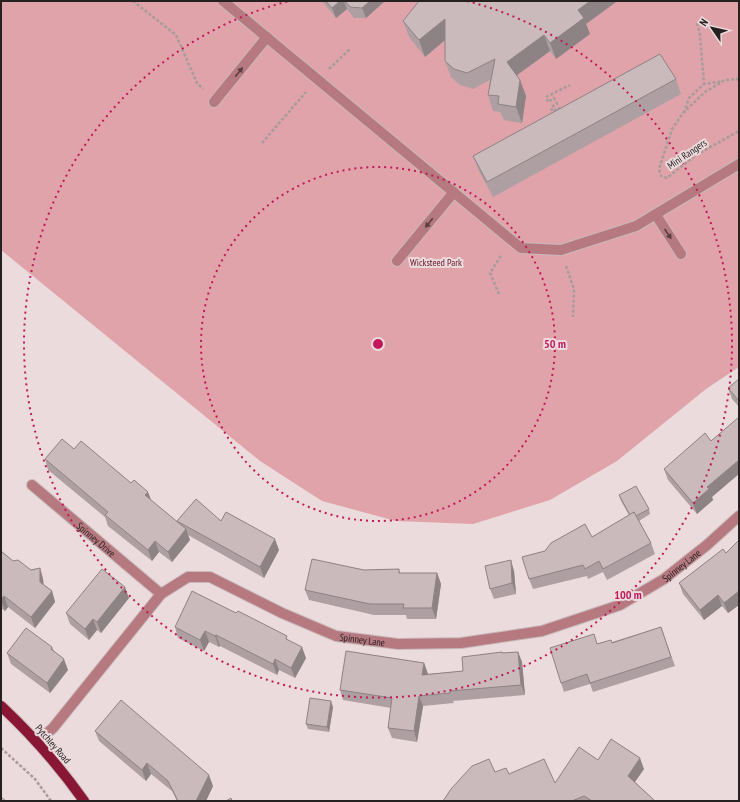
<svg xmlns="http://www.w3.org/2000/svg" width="740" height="802" font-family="'PT Sans Narrow',sans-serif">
  <rect width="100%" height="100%" fill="#ebdbdc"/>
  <polygon fill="#e0a3a9" points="1,1 739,1 739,367 706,389 617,461 550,500 473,524 396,521 322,501 260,461 1,250"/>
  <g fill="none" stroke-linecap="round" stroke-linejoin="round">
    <g stroke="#c8b9ba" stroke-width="12">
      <g id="minor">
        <polyline points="223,1 521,248 561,250 636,226 739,164"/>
        <polyline points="214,102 267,37"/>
        <polyline points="656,215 681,254"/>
        <polyline points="397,261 454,192"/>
        <path id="s1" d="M32,485L161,594"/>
        <path id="s2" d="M37,742L53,728L161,594L188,577H210L282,613L336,636L398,644L461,643L542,631L620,605L664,579L707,545L739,516"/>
      </g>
    </g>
    <g stroke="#c8b9ba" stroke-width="12">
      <path id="major" d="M1,706C32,735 60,767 84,801"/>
    </g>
    <g stroke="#a79b9c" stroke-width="2.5" stroke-dasharray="3 2" stroke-linecap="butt">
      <polyline points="133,1 176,35 197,83 203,89"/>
      <polyline points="697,23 700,35 704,84"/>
      <polyline points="329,69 350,49"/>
      <polyline points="739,79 725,80 705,92 683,113 672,129 659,169 661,176 667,178 696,155 739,131"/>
      <polyline points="560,110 559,108 552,111 551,107 557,104 554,98 548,102 546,97 570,85"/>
      <polyline points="684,113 689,98 704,84 723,81"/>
      <polyline points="262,143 306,92"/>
      <polyline points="566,266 574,289 573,317"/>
      <polyline points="499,294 490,273 502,254"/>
      <polyline points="1,748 35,779 51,801"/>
    </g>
    <use href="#minor" stroke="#b77980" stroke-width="10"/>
    <use href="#major" stroke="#881634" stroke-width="10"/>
  </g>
  <g fill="#aea0a2">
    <polygon points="322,1 385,1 366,18 354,18 347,9 336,18"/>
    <polygon points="616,1 616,2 586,24 590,34 556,59 550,51 517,75 520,80 526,96 522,123 504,120 500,112 493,111 488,95 490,80 473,89 460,85 451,77 445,61 445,40 425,57 409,37 403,21"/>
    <polygon points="676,79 681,94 493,197 479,171 473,156"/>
    <polygon points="739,379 739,407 732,399 728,388"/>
    <polygon points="45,459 152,501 178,523 177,521 221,521 279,550 264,578 188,535 190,540 172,562 159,552 152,561 108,526 105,517 48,470"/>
    <polygon points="664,469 712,497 713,500 697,514 668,480"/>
    <polygon points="619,495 649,509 650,514 639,521 651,543 655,554 607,580 603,572 588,579 587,576 533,589 529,579 545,551 592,537 629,515 621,501"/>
    <polygon points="739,540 739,605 728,613 722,606 704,620 683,594 679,583 726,553"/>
    <polygon points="1,551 13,561 31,570 40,568 43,579 44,585 52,591 55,602 35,628 8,607 5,611 1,608"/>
    <polygon points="399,569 400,573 437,573 441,584 436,619 407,619 406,615 374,615 309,600 305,590 364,570"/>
    <polygon points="514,571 516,594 494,599 490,589"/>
    <polygon points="129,598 101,633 97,630 89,640 70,624 66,613"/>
    <polygon points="175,627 289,640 306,658 295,678 279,670 277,675 220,646 219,647 209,642 204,651 178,638"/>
    <polygon points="661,627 675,666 593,692 590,684 564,692 561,683 597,644 612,642"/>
    <polygon points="52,647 54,651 68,670 50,693 11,664 7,653"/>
    <polygon points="502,652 503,653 518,652 522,662 525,695 453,701 454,703 423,706 417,742 392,738 388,728 391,708 343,700 340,690 424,663 428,674 463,671"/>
    <polygon points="333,707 329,732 308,729 306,724"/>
    <polygon points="95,731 213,786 206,801 177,801 172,791 151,774 146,781 99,741"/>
    <polygon points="598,760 644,769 635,782 655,801 443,801 495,772 555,783"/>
  </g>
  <g fill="#8d8284">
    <polygon points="340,1 344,1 347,9 336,18 332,8"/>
    <polygon points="370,1 385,1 366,18 362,8"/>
    <polygon points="590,1 616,1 616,2 586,24 590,34 556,59 550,43 578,10"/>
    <polygon points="445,19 451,35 425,57 419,40"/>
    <polygon points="544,35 550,51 513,78 507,62"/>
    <polygon points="520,80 526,96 522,123 516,107"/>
    <polygon points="739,460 739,474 712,497 713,500 697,514 693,503 707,487"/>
    <polygon points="148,492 152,502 145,495"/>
    <polygon points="186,529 190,540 172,562 168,552"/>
    <polygon points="275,539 279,550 264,578 260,567"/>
    <polygon points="155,541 159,552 152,561 148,550"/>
    <polygon points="511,560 514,571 516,594 512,583"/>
    <polygon points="40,568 43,579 44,593 40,582"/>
    <polygon points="437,573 441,584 436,619 432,608"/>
    <polygon points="125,587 129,598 101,633 97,622"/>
    <polygon points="52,591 55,602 35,628 31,617"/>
    <polygon points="739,591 739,605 728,613 724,603"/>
    <polygon points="718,595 722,606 704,620 700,610"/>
    <polygon points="4,596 8,607 5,611 1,600"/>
    <polygon points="93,619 97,630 89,640 85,629"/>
    <polygon points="205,631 209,642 204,651 200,640"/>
    <polygon points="216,635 220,646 219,647 215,636"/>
    <polygon points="302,647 306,658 295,678 291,668"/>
    <polygon points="518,652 522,662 525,695 521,685"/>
    <polygon points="64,659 68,670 50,693 47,683"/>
    <polygon points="275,659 279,670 277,675 273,664"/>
    <polygon points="424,663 428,674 426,685 422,675"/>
    <polygon points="419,696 423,706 417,742 414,731"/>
    <polygon points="331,701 333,707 329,732 327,727"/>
    <polygon points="640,758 644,769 632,786 628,776"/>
    <polygon points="147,763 151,774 146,781 142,770"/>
    <polygon points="209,775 213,786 206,801 196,801"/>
  </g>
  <g fill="#cababc" stroke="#8d8284">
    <polygon points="326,1 340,1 332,8"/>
    <polygon points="345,1 370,1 362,8 350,7"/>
    <polygon points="419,1 590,1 578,10 584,18 550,43 544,35 507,62 520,80 516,107 498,104 499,96 488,95 495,59 467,73 454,69 445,61 445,19 419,40 403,21"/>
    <polygon points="660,54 676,79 487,182 473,156"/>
    <polygon points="739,379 739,401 728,388"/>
    <polygon points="739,417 739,460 707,487 709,489 693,503 664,469 705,433 711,441"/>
    <polygon points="62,439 74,449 81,441 131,483 134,480 148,492 145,495 186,529 168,552 155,541 148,550 105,515 108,512 45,459"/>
    <polygon points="636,486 649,509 636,516 634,512 630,515 619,495"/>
    <polygon points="196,499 221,521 226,512 275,539 260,567 177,521"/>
    <polygon points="634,512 651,543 603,569 599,561 585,569 583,565 529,579 522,557 545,551 551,543 585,524 592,537"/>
    <polygon points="739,540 739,591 724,603 718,595 700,610 679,583 723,549 726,553"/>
    <polygon points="1,551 13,561 18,560 31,570 40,568 40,582 52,591 31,617 4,596 1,600"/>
    <polygon points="312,559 364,570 399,569 399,573 437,573 432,608 403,608 404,604 370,604 305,590"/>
    <polygon points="511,560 512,583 490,589 485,566"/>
    <polygon points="102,569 125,587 97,622 93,619 85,629 66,613"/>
    <polygon points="192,591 236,613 238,611 287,636 286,639 302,647 291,668 275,659 273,664 216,635 215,636 205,631 200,640 175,627"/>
    <polygon points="661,627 671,657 590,683 587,674 561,683 550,648 594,634 597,644 611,640 612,643"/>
    <polygon points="26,628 52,647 51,649 64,659 47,683 7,653"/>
    <polygon points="346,651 424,663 422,675 463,671 462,657 502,652 502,653 518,652 521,685 450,691 450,693 419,696 414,731 388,728 392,698 340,690"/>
    <polygon points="310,698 331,701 327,727 306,724"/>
    <polygon points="121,700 209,775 196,801 178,801 168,781 147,763 142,770 95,731"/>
    <polygon points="611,739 640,758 628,776 655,801 592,801 584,796 572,801 443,801 451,789 472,766 489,759 495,772 506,768 509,774 544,759 555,783 579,747 598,760"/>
    <polygon points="1,797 6,801 1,801"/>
    <polygon points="231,798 232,801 226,801"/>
  </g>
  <defs><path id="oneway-solid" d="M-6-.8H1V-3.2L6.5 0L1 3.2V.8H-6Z"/></defs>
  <g fill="#593f42">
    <use href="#oneway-solid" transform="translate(239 72) rotate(-51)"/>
    <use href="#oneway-solid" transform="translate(429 223) rotate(129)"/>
    <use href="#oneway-solid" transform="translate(668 234) rotate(56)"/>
  </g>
  <g fill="none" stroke="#c2185b" stroke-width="2" stroke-dasharray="2 4">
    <circle cx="378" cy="344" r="177"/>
    <path d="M467 1A354 354 0 1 1 289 1"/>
  </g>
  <g text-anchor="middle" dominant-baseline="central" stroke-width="4" stroke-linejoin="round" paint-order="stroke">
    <g font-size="10" fill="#262021" stroke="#ebdbdc">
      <text transform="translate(687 154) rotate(-34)">Mini Rangers</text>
      <text stroke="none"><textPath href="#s1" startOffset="84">Spinney Drive</textPath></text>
      <text stroke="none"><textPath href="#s2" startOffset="749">Spinney Lane</textPath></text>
      <text stroke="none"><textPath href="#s2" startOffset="413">Spinney Lane</textPath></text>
      <text transform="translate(53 744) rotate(49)">Pytchley Road</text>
    </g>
    <g font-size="10" fill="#661428" stroke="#ebdbdc">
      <text x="436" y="262">Wicksteed Park</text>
    </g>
  </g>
  <circle cx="378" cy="344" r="6" fill="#c2185b" stroke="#ebdbdc" stroke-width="2"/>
  <g font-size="12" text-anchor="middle" font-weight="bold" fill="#c2185b" stroke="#ebdbdc" stroke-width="4" stroke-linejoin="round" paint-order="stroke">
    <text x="555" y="348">50 m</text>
    <text x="628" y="599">100 m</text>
  </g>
  <rect width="740" height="802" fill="none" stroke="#262021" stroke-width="4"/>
  <g transform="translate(712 28) rotate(304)" stroke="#ebdbdc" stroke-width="3" paint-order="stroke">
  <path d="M0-3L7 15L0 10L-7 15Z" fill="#262021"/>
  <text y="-6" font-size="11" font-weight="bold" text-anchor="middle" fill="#262021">N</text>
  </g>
</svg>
